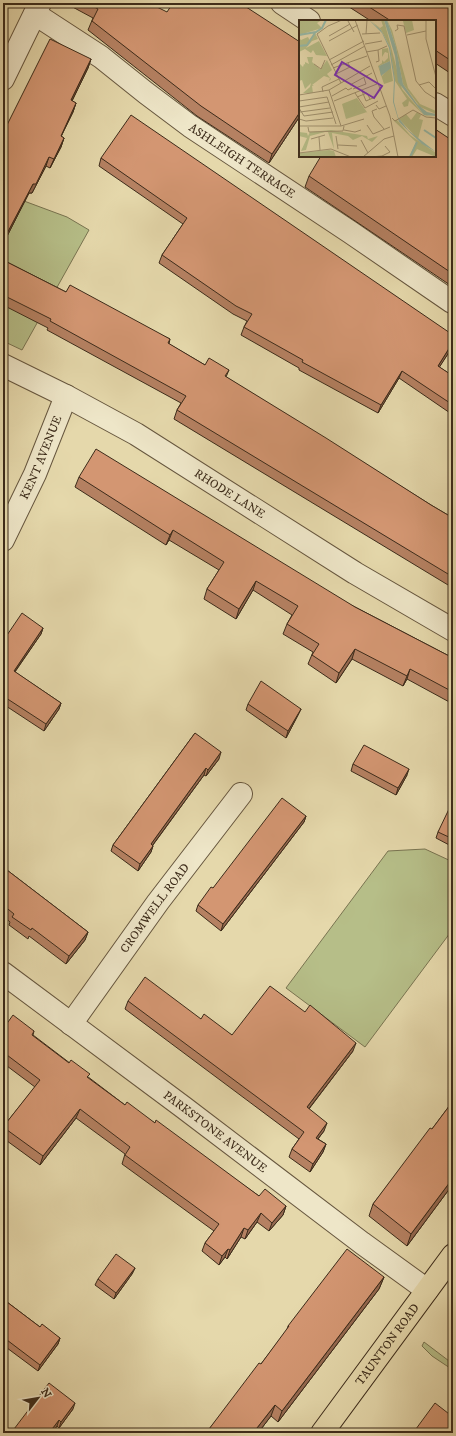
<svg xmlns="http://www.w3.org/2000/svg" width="456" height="1436" font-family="'IM FELL DW Pica',serif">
  <rect width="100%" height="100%" fill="#e5d8ab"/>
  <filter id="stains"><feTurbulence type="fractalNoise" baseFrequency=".005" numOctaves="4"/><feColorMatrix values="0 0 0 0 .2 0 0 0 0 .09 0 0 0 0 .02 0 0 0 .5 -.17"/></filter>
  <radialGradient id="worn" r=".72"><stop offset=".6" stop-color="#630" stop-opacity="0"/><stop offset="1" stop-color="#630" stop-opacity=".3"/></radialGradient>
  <g fill="#b6be88" stroke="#797451">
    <polygon points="24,201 67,217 89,230 22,350 3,341 3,243"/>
    <polygon points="425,849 453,862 453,929 365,1047 286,988 388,851"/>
    <polygon points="424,1342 453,1364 453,1370 432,1356 422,1346"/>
  </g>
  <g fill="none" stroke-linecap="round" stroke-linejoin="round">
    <g stroke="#66563e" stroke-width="24">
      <g id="minor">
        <polyline points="282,3 309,21"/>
        <path id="s1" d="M35,14L101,57L146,93L190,126L350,232L452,302L453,301"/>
        <polyline points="3,79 40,3"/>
        <polyline points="435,104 453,115"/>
        <path id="s2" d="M3,365L66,396L136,434L355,573L453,630"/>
        <path id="s3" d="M3,540L35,474L66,396"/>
        <path id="s4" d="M3,973L183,1107L362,1243L427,1290"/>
        <path id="s5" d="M71,1024L158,902L241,794"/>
      </g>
    </g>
    <g stroke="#3c2b1a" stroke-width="24">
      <g id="primary">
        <path id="s6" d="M322,1433L453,1255"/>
      </g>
    </g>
    <use href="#minor" stroke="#eee6c8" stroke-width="22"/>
    <use href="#primary" stroke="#e5d8ab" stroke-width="22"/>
  </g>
  <g fill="#b58162" stroke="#3c2b1a">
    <polygon points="67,3 149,3 300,116 269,163 197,116 88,30 93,18 67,4"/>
    <polygon points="343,3 453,3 453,75 435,63 435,21 371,21"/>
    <polygon points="91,59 88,68 72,101 76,103 73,112 61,136 64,138 61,147 50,168 46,166 32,193 29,193 3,244 3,133"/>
    <polygon points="453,141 453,281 450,285 305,187 309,176"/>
    <polygon points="101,158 453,335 453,346 439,367 453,376 453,415 399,378 378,413 299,370 299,368 241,335 244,327 247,321 233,314 159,263 162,255 183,224 99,166"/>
    <polygon points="3,260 66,292 170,339 169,344 205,365 229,370 226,377 431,505 453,518 453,588 174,419 177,410 181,403 47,330 48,328 3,305"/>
    <polygon points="79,477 355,607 453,658 453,704 407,679 403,686 352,659 336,683 308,664 313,652 283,634 287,624 292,615 253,590 236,619 204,599 207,589 219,570 169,540 166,545 75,487"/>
    <polygon points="43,628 41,634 15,672 61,703 59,709 44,731 3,704 3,641"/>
    <polygon points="248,704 301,709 298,715 286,738 246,710"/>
    <polygon points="195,733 219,759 206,776 204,775 153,845 151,852 138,871 111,851 113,845"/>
    <polygon points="353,764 407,775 396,795 351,771"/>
    <polygon points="453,811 453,847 436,838 438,832"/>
    <polygon points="306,816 304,822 221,931 196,911 198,905 213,888"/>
    <polygon points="3,867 88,932 85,940 66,964 29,936 28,939 9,925 10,922 3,916"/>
    <polygon points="128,1001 201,1019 232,1035 353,1051 309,1109 324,1131 318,1139 326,1144 323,1152 310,1172 289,1157 292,1149 299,1139 125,1009"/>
    <polygon points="3,1029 34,1031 33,1035 125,1105 155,1123 259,1196 286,1206 283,1215 269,1231 257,1222 245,1239 241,1237 227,1259 225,1257 219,1265 202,1251 205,1243 214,1231 122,1164 125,1154 76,1118 40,1165 3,1138 3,1127 35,1087 3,1063"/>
    <polygon points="453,1101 453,1184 407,1246 369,1216 373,1204 432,1129"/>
    <polygon points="135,1268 132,1274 114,1299 95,1285 98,1279"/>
    <polygon points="384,1277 379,1289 278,1422 271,1416 258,1433 206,1433 261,1364 287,1330 288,1326"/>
    <polygon points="3,1299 40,1327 60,1338 58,1344 38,1371 3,1345"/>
    <polygon points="73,1409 59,1428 57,1426 52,1433 11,1433"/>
  </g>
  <g fill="#946950" stroke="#3c2b1a">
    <polygon points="91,59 88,68 68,109 71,100"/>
    <polygon points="76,103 73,112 57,145 61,136"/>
    <polygon points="300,112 300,116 269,163 272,154"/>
    <polygon points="64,138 61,147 50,168 54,159"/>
    <polygon points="49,157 46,166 32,193 29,193 3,244 3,241 33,184"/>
    <polygon points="453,277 453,281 450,285"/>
    <polygon points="453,342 453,346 435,374 438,366"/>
    <polygon points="402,371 399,378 378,413 381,405"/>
    <polygon points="173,530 169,540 166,545 170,535"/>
    <polygon points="256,581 253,590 236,619 239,609"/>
    <polygon points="43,628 41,634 11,677 14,671"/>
    <polygon points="355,649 352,659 336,683 339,673"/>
    <polygon points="410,669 407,679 403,686 407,676"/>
    <polygon points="61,703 59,709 44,731 46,724"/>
    <polygon points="301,709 298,715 286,738 288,731"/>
    <polygon points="221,752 219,759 206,776 208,770"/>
    <polygon points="206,768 204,775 149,850 151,844"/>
    <polygon points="409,769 407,775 396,795 398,788"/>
    <polygon points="306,816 304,822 221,931 223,924"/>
    <polygon points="153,846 151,852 138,871 140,864"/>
    <polygon points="88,932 85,940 66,964 69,956"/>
    <polygon points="356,1043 353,1051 304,1115 307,1107"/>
    <polygon points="80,1109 76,1118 40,1165 43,1156"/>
    <polygon points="327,1123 324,1131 313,1145 316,1138"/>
    <polygon points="326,1144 323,1152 310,1172 313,1164"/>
    <polygon points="453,1178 453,1184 407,1246 411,1234"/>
    <polygon points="286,1206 283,1215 269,1231 272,1223"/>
    <polygon points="261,1213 257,1222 245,1239 248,1230"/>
    <polygon points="244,1228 241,1237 227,1259 230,1250"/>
    <polygon points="228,1249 225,1257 219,1265 222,1256"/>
    <polygon points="135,1268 132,1274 114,1299 116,1293"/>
    <polygon points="384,1277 379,1289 278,1422 282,1411"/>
    <polygon points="60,1338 58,1344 38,1371 40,1365"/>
    <polygon points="75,1403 73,1409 59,1428 61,1422"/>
    <polygon points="275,1405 271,1416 258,1433 253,1433"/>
    <polygon points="59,1420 57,1426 52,1433 49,1433"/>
  </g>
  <g fill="#d39672" stroke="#3c2b1a">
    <polygon points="87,3 149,3 167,12 173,3 240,3 300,42 300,112 272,154 201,106 92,21 98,9"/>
    <polygon points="363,3 453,3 453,62 435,50 435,21 391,21"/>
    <polygon points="50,39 91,59 71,100 76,103 61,136 64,138 54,159 49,157 36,184 33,184 3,241 3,133"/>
    <polygon points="131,115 453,335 453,342 438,366 453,376 453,405 402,371 381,405 302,362 303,360 244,327 252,314 236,306 162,255 187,218 101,158"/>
    <polygon points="435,129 453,141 453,274 309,176 321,156 435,156"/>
    <polygon points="3,260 66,292 70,285 170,339 168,343 205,365 209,358 229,370 225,376 326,438 431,505 453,518 453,577 177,410 186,396 50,321 51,319 3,295"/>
    <polygon points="96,449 355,607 453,658 453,692 410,669 407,676 355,649 339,673 312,655 319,644 287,624 298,606 256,581 239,609 207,589 224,562 173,530 170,535 79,477"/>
    <polygon points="22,613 43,628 14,671 61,703 46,724 3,696 3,641"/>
    <polygon points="261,681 301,709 288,731 248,704"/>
    <polygon points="195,733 221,752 208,770 206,768 151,844 153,846 140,864 113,845"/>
    <polygon points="364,745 409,769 398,788 353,764"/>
    <polygon points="282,798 306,816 223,924 198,905 211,887 213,888"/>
    <polygon points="449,809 453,811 453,839 438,832"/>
    <polygon points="3,867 88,932 69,956 32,928 31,930 12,917 14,914 3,905"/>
    <polygon points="145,977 201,1019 204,1014 232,1035 270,986 305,1012 310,1005 356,1043 307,1107 327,1123 316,1138 326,1144 313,1164 292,1149 304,1132 128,1001"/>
    <polygon points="13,1015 34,1031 32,1035 69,1063 71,1060 90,1074 87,1077 125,1105 127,1102 155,1123 156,1120 259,1196 265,1189 286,1206 272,1223 261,1213 248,1230 244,1228 230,1250 228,1249 222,1256 205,1243 219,1224 125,1155 130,1147 80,1109 43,1156 3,1127 40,1080 3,1052 3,1029"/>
    <polygon points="453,1101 453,1178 411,1234 373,1204 430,1128 432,1129"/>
    <polygon points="347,1249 384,1277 282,1411 275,1405 253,1433 247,1433 244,1431 243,1433 206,1433 259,1363 261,1364 289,1326 288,1326"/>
    <polygon points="116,1254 135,1268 116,1293 98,1279"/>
    <polygon points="3,1299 40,1327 42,1324 60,1338 40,1365 3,1337"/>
    <polygon points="49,1383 75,1403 61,1422 59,1420 49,1433 11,1433"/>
    <polygon points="435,1403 453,1417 453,1433 413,1433"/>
    <polygon points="178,1429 184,1433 175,1433"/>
  </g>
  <g text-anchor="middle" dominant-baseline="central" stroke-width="3" stroke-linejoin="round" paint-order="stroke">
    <g font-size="12" fill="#3c2b1a" stroke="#eee6c8">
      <text stroke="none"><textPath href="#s1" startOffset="254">ASHLEIGH TERRACE</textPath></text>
      <text stroke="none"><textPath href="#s3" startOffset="91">KENT AVENUE</textPath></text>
      <text stroke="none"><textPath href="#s2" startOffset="261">RHODE LANE</textPath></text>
      <text stroke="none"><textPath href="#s5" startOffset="143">CROMWELL ROAD</textPath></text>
      <text stroke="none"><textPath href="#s4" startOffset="265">PARKSTONE AVENUE</textPath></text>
      <text stroke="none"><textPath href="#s6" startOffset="110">TAUNTON ROAD</textPath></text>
    </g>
  </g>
  <g transform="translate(299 20)">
    <rect width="137" height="137" fill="#e5d8ab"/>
    <path d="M0,0H23L18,3L23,8L0,15ZM71,0L81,8L84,6L82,0H85L103,69L125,95L137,98L124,94L110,81L109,86L105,87L103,83L108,79L96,61L91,27L82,10ZM88,0L93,10L109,68L121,84L137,91V94L121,87L104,64L97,27ZM98,0H113L115,10L107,13L104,1ZM16,13L19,19L13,21L7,28L20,21L28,36L17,35L14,30L12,33L6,29L0,32V18L2,20L9,17L11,21ZM89,28L94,61L85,64L79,46L83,43V40L85,42L89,38V33L86,32L83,37V29ZM91,41L90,48L83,56L80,46ZM8,37H14L13,42L21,49L20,51L28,40L33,50L28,54L32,59L30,61L31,58L25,56L13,65H15L13,66L14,73H4L11,67L12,63L6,69L3,60L0,61V43L4,47L5,44L7,45H6V42L10,44ZM58,78L70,95L68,92L47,99L43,84ZM118,92L122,95L120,99L124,100L119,119L100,99L107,94L112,100ZM94,100H98L111,115L137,133V137L118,129L113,137L112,133L110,137L117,122ZM32,110L68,116L69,119L79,116L73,122L63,116L54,120L49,116L33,113L35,129L29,112H26L11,116L7,130L2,131L8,118L0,116V112L8,113L9,116L11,112ZM30,130L35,131L37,137H0V133Z" fill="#b6be88" fill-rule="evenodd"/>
    <path d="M70,0L82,10L91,27L96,59L95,82L99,97L109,110L137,132L123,124L100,102L94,82L95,60L90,28L83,13ZM85,0H88L97,27L104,64L118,84L128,92L137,94V96L125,95L99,62L96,36ZM91,41L92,48L82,56L80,46Z" fill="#96baa9"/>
    <path fill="none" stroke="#96baa9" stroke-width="2" d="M0,15L17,12L23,8L27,0M0,26L8,25L16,13M125,110L137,118M111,137L118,122"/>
    <path fill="none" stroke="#a19371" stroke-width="1" d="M56,0L91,96L99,137M127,0V19L137,57M49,1L55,12M96,11L99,9L98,5L105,6L117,61L126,72L137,79M63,14L81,13M67,14L68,0M108,15L127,11M30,16L51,4M30,21L59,5M66,24L83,21M67,32L79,30M30,40L65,21M77,42L80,41L79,30L88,26M15,44L22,49L26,40M32,45L66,26M34,48L68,36M37,54L51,47L49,43M42,63L18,14L29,6L43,0M51,65L73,53M120,65L130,62L136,68M54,69L67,64L65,58M30,70L42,106L65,99M63,71L67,81L74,78M24,72L23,67L40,59M56,73L66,88L79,81M0,75L30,70L71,46M33,76L47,68L49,70L53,68M58,77L68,73L71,79M0,81L28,77L37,104M35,81L78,64M77,85L80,89L87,86M0,87L30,82M0,88L5,96L34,92M78,89L73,91L75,97L85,109M1,92L31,88M93,98L96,101L114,90L127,97L137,98M0,99L7,101L34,98M68,105L74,114L91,107M0,106H42M9,107L10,112L44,111L45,106M45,110L56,112L62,110M37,116L39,129M20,117L21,130M12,119L26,115M62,120L69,133M39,125L58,126M0,133L32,129L52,137M64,137L85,119L95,116M71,137L83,136L91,132L86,126"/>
    <path fill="#7b2cbf" fill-opacity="0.15" stroke="#7b2cbf" stroke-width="2" d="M43,42L83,66L75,78L36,55Z"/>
    <rect width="137" height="137" fill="none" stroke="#3c2b1a" stroke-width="2"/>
  </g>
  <rect width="456" height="1436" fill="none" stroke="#e5d8ab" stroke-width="16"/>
  <rect x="4" y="4" width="448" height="1428" fill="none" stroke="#3c2b1a" stroke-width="2"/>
  <rect x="8" y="8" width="440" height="1420" fill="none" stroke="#3c2b1a"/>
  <g transform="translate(38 1398) rotate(59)" stroke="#eee6c8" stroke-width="3" paint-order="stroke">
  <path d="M0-3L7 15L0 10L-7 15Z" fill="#3c2b1a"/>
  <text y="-6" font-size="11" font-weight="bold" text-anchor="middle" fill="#3c2b1a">N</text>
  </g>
  <rect width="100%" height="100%" filter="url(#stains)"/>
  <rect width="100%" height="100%" fill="url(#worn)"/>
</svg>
